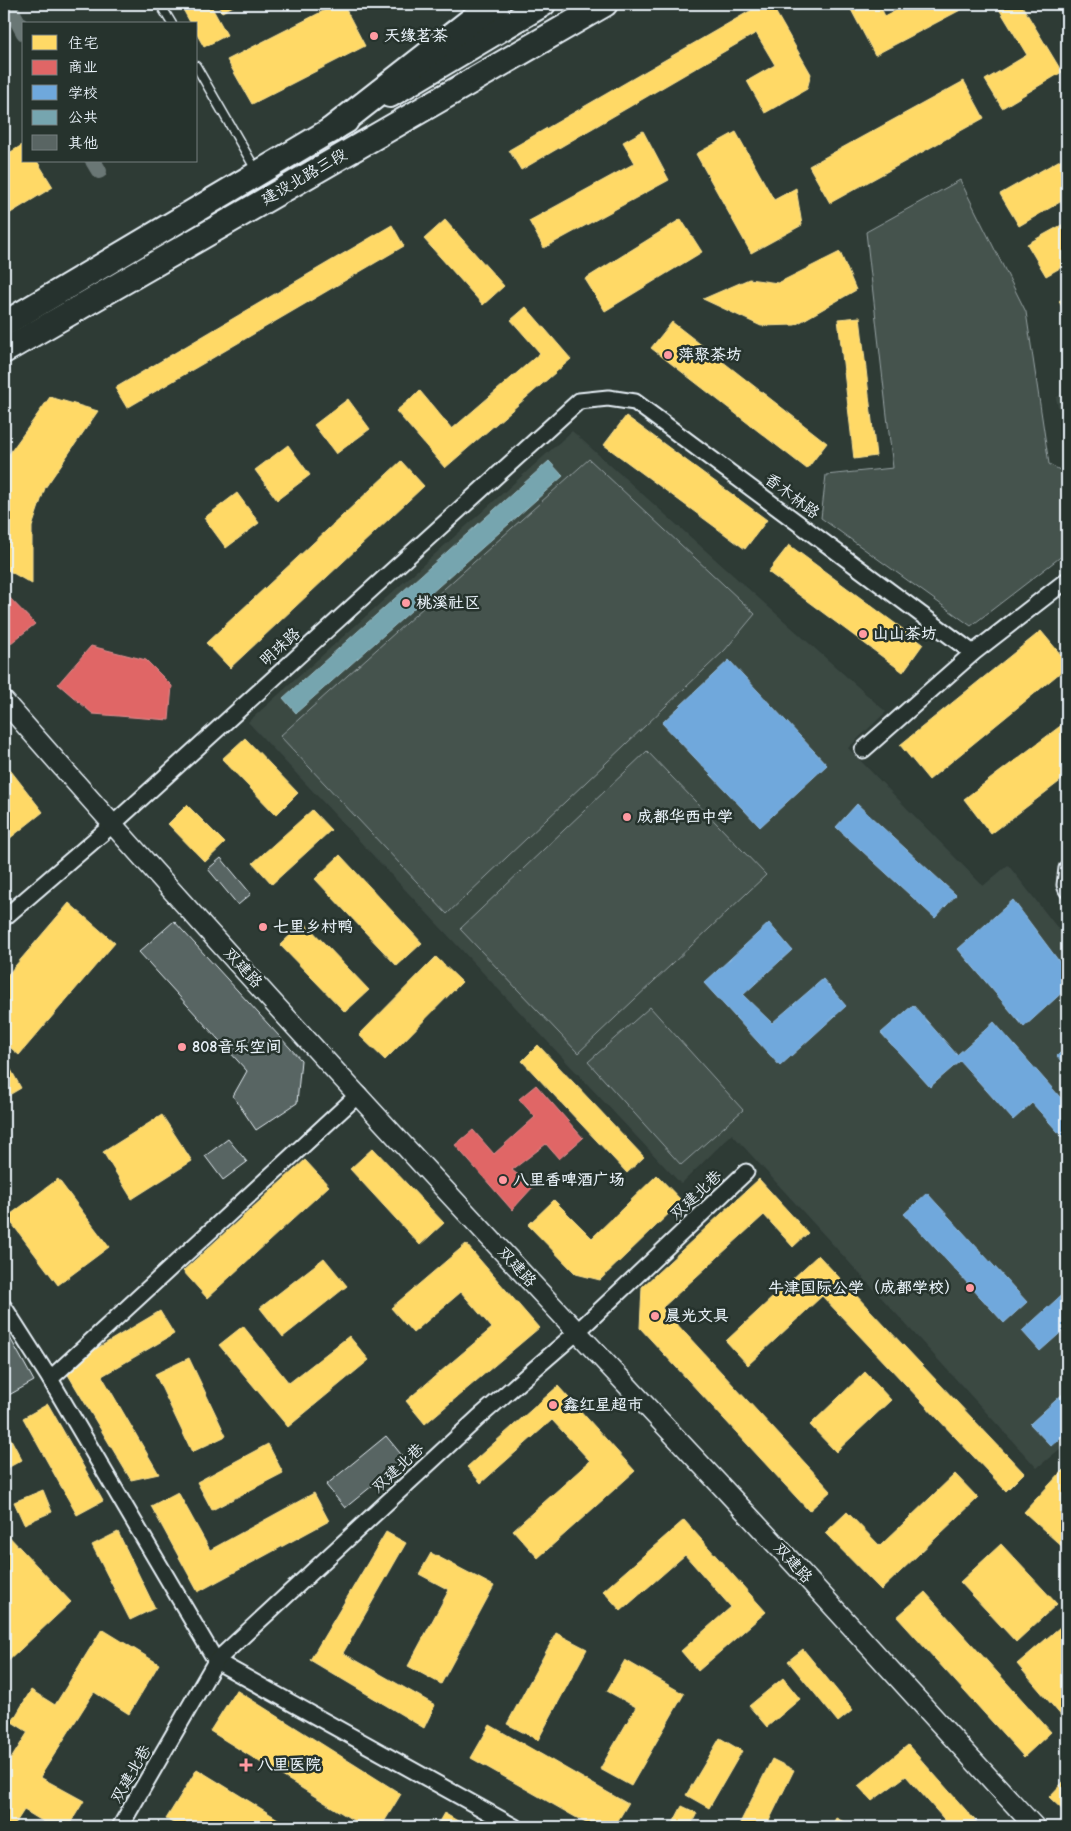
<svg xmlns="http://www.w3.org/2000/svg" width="1071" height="1831" font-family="'Comic Neue','LXGW WenKai TC',sans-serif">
  <rect width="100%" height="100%" fill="#2e3b35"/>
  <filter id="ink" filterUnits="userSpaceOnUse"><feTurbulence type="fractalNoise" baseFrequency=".02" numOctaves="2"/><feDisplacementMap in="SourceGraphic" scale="10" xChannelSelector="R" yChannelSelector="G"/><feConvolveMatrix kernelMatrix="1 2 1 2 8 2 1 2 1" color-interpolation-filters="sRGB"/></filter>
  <g filter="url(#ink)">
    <g fill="#3b4843">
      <polygon points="1067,390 1067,441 1056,398"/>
      <polygon points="572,431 886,712 848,748 983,886 1008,865 1067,940 1067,1443 1037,1468 732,1134 681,1184 248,722"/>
    </g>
    <g fill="#45524e" stroke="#96a2a3">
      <polygon points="960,180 1026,312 1049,464 1067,474 1067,552 971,626 821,518 826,475 893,468 866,232"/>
      <polygon points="589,459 755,614 725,650 447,914 280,736"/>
      <polygon points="647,751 766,875 578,1053 460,929"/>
      <polygon points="650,1007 743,1110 681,1165 588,1062"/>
    </g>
    <g fill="#ffd966" stroke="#f8e092">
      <polygon points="180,4 210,4 227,35 204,47 196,33 196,24 191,24"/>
      <polygon points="217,4 237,4 222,12"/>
      <polygon points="337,4 343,4 365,46 252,104 227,60"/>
      <polygon points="762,4 771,4 811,74 807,89 765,113 747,81 775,65 756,33 521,170 509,150"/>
      <polygon points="848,4 879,4 885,16 908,4 966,4 968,6 875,55"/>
      <polygon points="996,4 1021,4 1062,72 1002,108 985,80 1027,55"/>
      <polygon points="964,81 984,118 830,203 809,166"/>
      <polygon points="643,131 669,180 544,248 529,221 635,163 623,142"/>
      <polygon points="736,132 774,200 796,188 802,225 751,253 696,154"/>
      <polygon points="24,144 24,161 37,161 53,187 4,217 4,156"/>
      <polygon points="1067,156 1067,198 1019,226 1000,194"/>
      <polygon points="681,219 702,252 605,311 585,279"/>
      <polygon points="445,220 504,286 483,305 424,239"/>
      <polygon points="1067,222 1067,264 1046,276 1027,244"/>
      <polygon points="392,225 404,246 127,408 115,388"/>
      <polygon points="840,252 856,290 795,325 761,326 703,299 749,279 778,283"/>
      <polygon points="1067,296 1067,316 1059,301"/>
      <polygon points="526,307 571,359 445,468 396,411 420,391 452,429 540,353 511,320"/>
      <polygon points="860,317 876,456 854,459 838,319"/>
      <polygon points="672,322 827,443 807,469 651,348"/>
      <polygon points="50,397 98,411 45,488 32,527 32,584 4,568 4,461"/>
      <polygon points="348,399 370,429 336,454 314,425"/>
      <polygon points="626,416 767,520 745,549 604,445"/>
      <polygon points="288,445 310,475 277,500 255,470"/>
      <polygon points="401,461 424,486 230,668 206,643"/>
      <polygon points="237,493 259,523 226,548 204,518"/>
      <polygon points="789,545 923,644 903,672 768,572"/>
      <polygon points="1041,631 1067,662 1067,667 929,780 900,745"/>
      <polygon points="1067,721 1067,776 991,834 964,799"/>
      <polygon points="245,738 298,793 276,815 222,759"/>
      <polygon points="4,762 43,812 4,843"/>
      <polygon points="187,805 225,843 205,862 168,824"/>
      <polygon points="312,810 331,830 272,884 253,863"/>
      <polygon points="340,855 422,943 397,966 315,879"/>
      <polygon points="69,903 115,943 19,1055 4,1042 4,979"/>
      <polygon points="304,922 369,990 345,1012 280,945"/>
      <polygon points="436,957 462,982 385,1060 359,1035"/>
      <polygon points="538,1045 644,1157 627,1173 522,1061"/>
      <polygon points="4,1057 21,1088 4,1098"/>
      <polygon points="162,1115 192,1161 132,1199 103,1152"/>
      <polygon points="373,1148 444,1223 420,1245 350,1169"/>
      <polygon points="305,1160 329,1186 207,1298 183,1271"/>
      <polygon points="657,1175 682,1201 600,1280 576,1274 528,1225 554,1200 592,1238"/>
      <polygon points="58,1179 109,1247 58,1285 7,1217"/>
      <polygon points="759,1179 808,1233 793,1247 764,1215 662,1308 831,1491 809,1511 640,1328 642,1287"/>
      <polygon points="466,1244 539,1328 425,1424 406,1401 492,1328 461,1292 413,1333 391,1308"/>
      <polygon points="818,1255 1024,1473 1006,1491 822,1296 748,1365 726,1341"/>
      <polygon points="324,1258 347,1286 283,1337 260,1308"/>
      <polygon points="160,1311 174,1334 102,1376 159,1474 131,1480 64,1368"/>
      <polygon points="243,1326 289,1383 349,1336 369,1360 288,1427 219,1345"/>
      <polygon points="189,1358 226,1436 192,1452 155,1374"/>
      <polygon points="865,1372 891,1400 836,1452 810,1425"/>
      <polygon points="558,1386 635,1471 538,1558 513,1530 590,1461 552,1420 481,1483 467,1467"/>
      <polygon points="48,1404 103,1501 77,1515 23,1418"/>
      <polygon points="4,1426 22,1460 4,1470"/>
      <polygon points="268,1444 283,1473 212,1510 197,1482"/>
      <polygon points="1063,1470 1067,1473 1067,1551 1024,1512"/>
      <polygon points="955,1474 978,1498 881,1590 825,1533 847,1512 880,1546"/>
      <polygon points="43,1490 52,1512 24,1524 14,1502"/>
      <polygon points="178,1492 210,1550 314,1493 329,1521 198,1592 151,1506"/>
      <polygon points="684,1520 766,1612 698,1671 681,1651 731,1607 685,1555 621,1611 603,1591"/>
      <polygon points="4,1531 71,1602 5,1664 4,1663"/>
      <polygon points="118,1532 155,1608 130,1620 92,1545"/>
      <polygon points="386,1532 406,1543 343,1653 435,1705 424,1728 310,1660"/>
      <polygon points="1001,1544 1057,1604 1016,1642 960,1582"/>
      <polygon points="431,1553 494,1586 441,1684 408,1666 449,1590 419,1574"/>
      <polygon points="925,1592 1051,1732 1024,1757 897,1617"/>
      <polygon points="1067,1621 1067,1715 1064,1719 1017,1664"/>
      <polygon points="102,1629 159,1664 129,1714 94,1692 40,1777 84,1801 68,1827 52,1827 24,1810 13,1827 4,1827 4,1770 28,1732 12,1722 31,1690 55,1705"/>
      <polygon points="556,1633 587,1649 538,1740 507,1724"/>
      <polygon points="803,1649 853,1710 838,1722 788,1661"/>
      <polygon points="625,1660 684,1694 631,1786 600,1769 636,1707 607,1691"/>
      <polygon points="783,1678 800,1699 767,1727 749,1706"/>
      <polygon points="236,1690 401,1794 381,1827 364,1827 210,1731"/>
      <polygon points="490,1725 628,1804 614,1827 593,1827 471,1758"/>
      <polygon points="720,1738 742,1751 709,1808 686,1795"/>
      <polygon points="908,1745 981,1827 951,1827 906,1776 872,1801 858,1786"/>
      <polygon points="772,1759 794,1770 766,1827 738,1827"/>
      <polygon points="197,1769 291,1827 180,1827 166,1819"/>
      <polygon points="1067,1778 1067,1814 1049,1797"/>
      <polygon points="682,1806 697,1813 690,1827 671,1827"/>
      <polygon points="444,1813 468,1827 436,1827"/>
      <polygon points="836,1818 854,1827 831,1827"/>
    </g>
    <g fill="#e06666" stroke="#e29092">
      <polygon points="4,592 35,624 11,643 4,635"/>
      <polygon points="91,646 146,660 172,686 169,720 93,714 58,684"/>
      <polygon points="536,1085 583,1138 559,1159 546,1144 512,1170 533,1187 512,1210 455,1145 473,1130 494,1154 535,1117 519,1099"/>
    </g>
    <g fill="#6fa8dc" stroke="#93bee4">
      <polygon points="729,660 827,765 760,827 662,723"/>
      <polygon points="857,804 956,895 935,918 836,827"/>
      <polygon points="1013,900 1067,972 1067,988 1024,1027 958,949"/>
      <polygon points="769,923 792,950 743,995 772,1023 823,979 846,1006 780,1066 704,983"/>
      <polygon points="913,1005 957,1055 994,1022 1067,1105 1067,1142 1032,1103 1013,1120 960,1061 930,1087 881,1033"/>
      <polygon points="1067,1046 1067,1068 1057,1056"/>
      <polygon points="927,1193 1027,1302 1004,1323 904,1214"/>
      <polygon points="1067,1290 1067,1327 1040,1351 1022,1331"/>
      <polygon points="1067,1390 1067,1432 1051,1446 1030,1424"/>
    </g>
    <polygon fill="#76a5af" stroke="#98bcc5" points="549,461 563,476 296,713 283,698"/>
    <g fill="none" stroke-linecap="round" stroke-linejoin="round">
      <g stroke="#6b7775" stroke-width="16">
        <polyline points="8,4 24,33"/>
        <polyline points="93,161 99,171"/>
      </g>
    </g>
    <g fill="#596563" stroke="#e8f1f8">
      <polygon points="221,858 251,894 238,905 208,869"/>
      <polygon points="174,921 301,1060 297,1103 256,1130 233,1096 247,1071 139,952"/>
      <polygon points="228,1139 247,1162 223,1180 205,1156"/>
      <polygon points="4,1327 34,1381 9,1395 4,1385"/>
      <polygon points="386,1436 405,1459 345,1508 326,1485"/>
    </g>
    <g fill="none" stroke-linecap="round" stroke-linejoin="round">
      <g stroke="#e8f1f8" stroke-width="11">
        <g id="service">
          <polyline points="160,4 172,24"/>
          <polyline points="196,66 256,170"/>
        </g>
      </g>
      <g stroke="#e8f1f8" stroke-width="19">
        <g id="minor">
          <polyline points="863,750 973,653 1067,580"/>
          <polyline points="1067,868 1065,885 1067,890"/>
          <polyline points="4,918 112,825 579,401 608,398 635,402 973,653"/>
          <polyline points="4,1307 50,1379 216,1661 515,1827"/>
          <polyline points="50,1379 359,1094"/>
          <polyline points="120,1827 216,1661 478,1418 577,1332 746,1172"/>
        </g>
      </g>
      <g stroke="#e8f1f8" stroke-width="22">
        <path id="tertiary" d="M4,701C256,990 519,1270 781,1550C866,1642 950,1736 1035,1827"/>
      </g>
      <g stroke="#e8f1f8" stroke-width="28">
        <g id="primary">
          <polyline points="390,95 543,4"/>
          <polyline points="4,324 346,121"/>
          <polyline points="4,351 605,4"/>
        </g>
      </g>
      <g stroke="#e8f1f8" stroke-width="29">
        <polyline id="trunk" points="330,131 481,13 497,4"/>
      </g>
      <use href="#service" stroke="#26332d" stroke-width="8"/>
      <use href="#minor" stroke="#26332d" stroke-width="15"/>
      <use href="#tertiary" stroke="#26332d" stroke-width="19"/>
      <use href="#primary" stroke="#26332d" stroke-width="24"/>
      <use href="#trunk" stroke="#26332d" stroke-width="25"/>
    </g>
  </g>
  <g fill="#ff9aa2" stroke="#26332d" stroke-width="2">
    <circle cx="374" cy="36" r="5"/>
    <circle cx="668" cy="355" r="5"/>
    <circle cx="406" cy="603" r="5"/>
    <circle cx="863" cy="634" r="5"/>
    <circle cx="627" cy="817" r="5"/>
    <circle cx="263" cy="927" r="5"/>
    <circle cx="182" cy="1047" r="5"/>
    <circle cx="503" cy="1180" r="5"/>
    <circle cx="970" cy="1288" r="5"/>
    <circle cx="655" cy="1316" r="5"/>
    <circle cx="553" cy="1405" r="5"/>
    <path d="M243.5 1757.5h5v5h5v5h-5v5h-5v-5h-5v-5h5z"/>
  </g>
  <g text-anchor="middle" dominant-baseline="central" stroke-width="5" stroke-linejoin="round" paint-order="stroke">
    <g font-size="16" font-weight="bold" fill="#e8f1f8" stroke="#26332d" text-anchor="start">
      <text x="384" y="36">天缘茗茶</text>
      <text x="678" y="355">萍聚茶坊</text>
      <text x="416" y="603">桃溪社区</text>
      <text x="873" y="634">山山茶坊</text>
      <text x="637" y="817">成都华西中学</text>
      <text x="273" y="927">七里乡村鸭</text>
      <text x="192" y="1047">808音乐空间</text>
      <text x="513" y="1180">八里香啤酒广场</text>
      <text x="960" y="1288" text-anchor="end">牛津国际公学（成都学校）</text>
      <text x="665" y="1316">晨光文具</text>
      <text x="563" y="1405">鑫红星超市</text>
      <text x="257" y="1765">八里医院</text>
    </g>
    <g font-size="16" fill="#e8f1f8" stroke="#26332d">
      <text transform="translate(304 177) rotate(-30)">建设北路三段</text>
      <text transform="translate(792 496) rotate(37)">香木林路</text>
      <text transform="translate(280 647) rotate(-42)">明珠路</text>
      <text transform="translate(243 968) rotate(47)">双建路</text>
      <text transform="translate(696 1195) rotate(-43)">双建北巷</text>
      <text transform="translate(517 1267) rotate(47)">双建路</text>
      <text transform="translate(398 1468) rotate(-43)">双建北巷</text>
      <text transform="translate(793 1563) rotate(47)">双建路</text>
      <text transform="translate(131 1774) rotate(-60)">双建北巷</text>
    </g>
  </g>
  <rect width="1071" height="1831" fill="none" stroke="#26332d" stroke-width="20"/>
  <rect x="10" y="10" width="1051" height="1811" fill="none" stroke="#e8f1f8" stroke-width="2" filter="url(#ink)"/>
  <rect x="22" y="22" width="175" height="140" fill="#26332d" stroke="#747f7e"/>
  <rect x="32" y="35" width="25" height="15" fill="#ffd966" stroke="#747f7e"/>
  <text x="68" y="48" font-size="15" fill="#e8f1f8">住宅</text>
  <rect x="32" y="60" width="25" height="15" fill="#e06666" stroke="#747f7e"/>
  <text x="68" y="72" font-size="15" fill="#e8f1f8">商业</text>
  <rect x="32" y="85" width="25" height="15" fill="#6fa8dc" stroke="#747f7e"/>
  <text x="68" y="98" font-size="15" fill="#e8f1f8">学校</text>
  <rect x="32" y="110" width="25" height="15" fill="#76a5af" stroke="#747f7e"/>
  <text x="68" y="122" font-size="15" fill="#e8f1f8">公共</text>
  <rect x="32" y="135" width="25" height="15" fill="#596563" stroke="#747f7e"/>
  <text x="68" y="148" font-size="15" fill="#e8f1f8">其他</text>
</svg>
